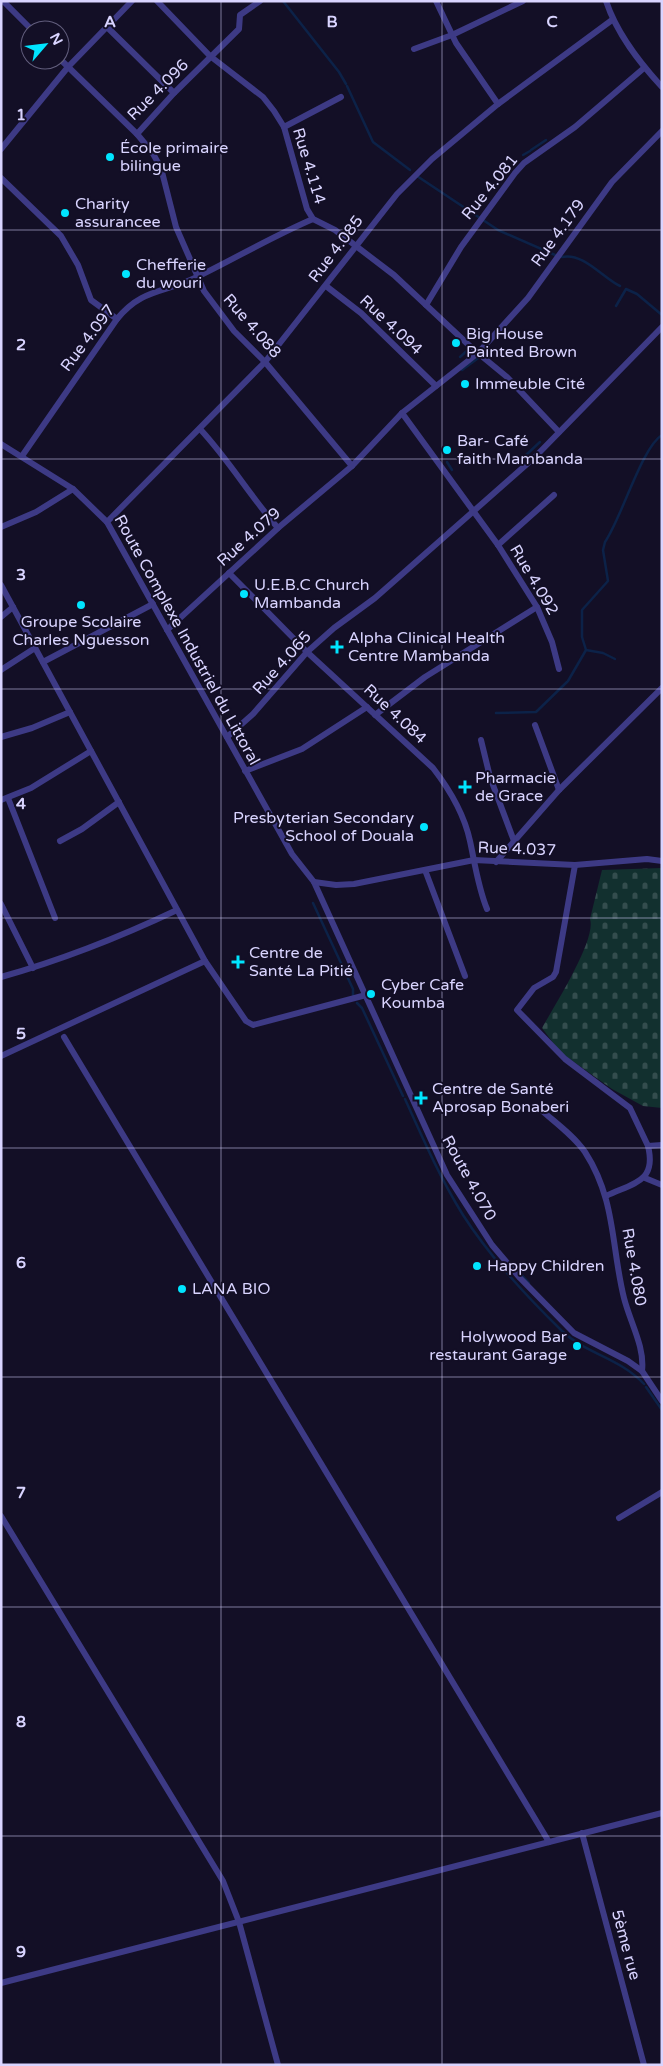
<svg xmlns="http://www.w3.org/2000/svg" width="663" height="2066" font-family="'Varela Round',sans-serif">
  <defs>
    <pattern id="cemetery-stones" width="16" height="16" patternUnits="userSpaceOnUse" patternTransform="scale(1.25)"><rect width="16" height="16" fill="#12302f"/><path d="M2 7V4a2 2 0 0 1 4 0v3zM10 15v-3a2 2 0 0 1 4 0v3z" fill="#344d4e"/></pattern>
  </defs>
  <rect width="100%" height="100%" fill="#130f26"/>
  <path fill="url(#cemetery-stones)" d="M662,868V1108L643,1106L612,1089L560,1052L542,1028C553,1008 597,939 590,919L602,870Z"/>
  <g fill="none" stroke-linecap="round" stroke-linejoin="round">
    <g stroke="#0c2248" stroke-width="2.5">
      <polyline points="283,1 339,72 346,84"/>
      <polyline points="347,86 373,142 410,170"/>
      <polyline points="531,150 546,140"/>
      <polyline points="523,155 530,151"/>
      <polyline points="417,176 480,218"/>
      <polyline points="483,220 498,230 555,255"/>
      <path d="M562,257C583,252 603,278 620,286"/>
      <polyline points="616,306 626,289 637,294 662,315"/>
      <polyline points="460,357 470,348"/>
      <polyline points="462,370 481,356"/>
      <polyline points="526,455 540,442"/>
      <polyline points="447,462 452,470"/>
      <polyline points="586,650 603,653 615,659"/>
      <path d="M568,681L586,650L582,637V610L608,581L603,550L605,542C622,517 642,447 662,435"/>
      <polyline points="496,713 536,712 567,682"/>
      <polyline points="313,903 353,989 353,995"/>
      <polyline points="357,1003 362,1008 403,1096"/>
      <path d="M405,1099C423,1139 440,1178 463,1215C490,1257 526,1296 562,1331C586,1354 620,1358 644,1384"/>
      <polyline points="519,1272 529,1283"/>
      <polyline points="646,1387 662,1410"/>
      <polyline points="1,1953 1,1960"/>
    </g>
    <g stroke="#3d3a85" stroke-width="6">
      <polyline points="3,1 32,30"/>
      <polyline points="157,1 210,56 263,97 274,111 284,127 307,209 313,219 335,230 394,275 473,349 507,377 559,432"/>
      <polyline points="436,1 456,43 498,104"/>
      <path d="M606,1C617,34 639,62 662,87"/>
      <polyline points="107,27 174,93"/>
      <polyline points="414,49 452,35 523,1"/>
      <polyline points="60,59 137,134 174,93 239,29 240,15 260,1"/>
      <polyline points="284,127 341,97"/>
      <polyline points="137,134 152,152 161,168 176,227 204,291 234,331 265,362 352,466"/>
      <polyline points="1,149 68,67 132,1"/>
      <polyline points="1,178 61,236 78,265 91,300 117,319"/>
      <polyline points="326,286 361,313 436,386"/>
      <polyline points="426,305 461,247 515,173 524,163 575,127 644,68"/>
      <polyline points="402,413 498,545 537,607 552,642 559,669"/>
      <path d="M200,429C229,460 250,496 278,528"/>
      <polyline points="1,444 73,489 107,522 292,854 314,882 447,1175 492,1245 520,1278 574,1333 628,1361 642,1371 662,1401"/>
      <path d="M22,456L117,319C142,288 165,293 197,277C236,258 273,236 313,219"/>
      <polyline points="107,522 265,362 397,194 432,159 498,104 612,20"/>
      <polyline points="1,527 36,512 73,489"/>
      <polyline points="498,545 554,495"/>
      <path d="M229,573L307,652L433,768C450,790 464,813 470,841C475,864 478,887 487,909"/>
      <polyline points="1,585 205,961 246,1021 253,1025 366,995"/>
      <polyline points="1,617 13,607"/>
      <polyline points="167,630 278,528 352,466 402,413 478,353 528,298 612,182 662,131"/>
      <polyline points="43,662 153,604"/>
      <polyline points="1,670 35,648"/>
      <polyline points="375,715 425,677 537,607"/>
      <polyline points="535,725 559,790"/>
      <polyline points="1,737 32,728 70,712"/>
      <polyline points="227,737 253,714 307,652 334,628 375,598 535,457 662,327"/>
      <polyline points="481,740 490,777 514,841"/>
      <polyline points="245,771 302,749 367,707"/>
      <polyline points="8,798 55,918"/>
      <polyline points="1,800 31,788 91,751"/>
      <polyline points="60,841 82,829 119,802"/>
      <polyline points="496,862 559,790 662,688"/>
      <polyline points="575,865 556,972 553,977 534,988 517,1010 565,1059 630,1108 648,1146 662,1145"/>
      <polyline points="425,870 465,976"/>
      <polyline points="314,882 336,885 354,884 474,860 575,865 647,859 662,861"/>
      <polyline points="1,904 33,968"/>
      <path d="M1,977C62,960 120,937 177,910"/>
      <polyline points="64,1037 549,1842"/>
      <polyline points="1,1056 205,961"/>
      <path d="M541,1110C556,1123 574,1136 585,1152C616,1200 611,1246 624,1298C630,1322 645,1347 642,1371"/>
      <polyline points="645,1178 662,1185"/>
      <path d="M606,1196C633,1183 657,1182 648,1146"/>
      <polyline points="1,1516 223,1881 239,1922 278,2065"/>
      <polyline points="619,1518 662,1492"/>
      <polyline points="582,1833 644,2065"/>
      <polyline points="1,1983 662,1813"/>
    </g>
  </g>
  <path fill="none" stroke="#d9d4ff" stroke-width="1" stroke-opacity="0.55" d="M221,1V2065M442,1V2065M1,230H662M1,459H662M1,689H662M1,918H662M1,1148H662M1,1377H662M1,1607H662M1,1836H662"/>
  <g fill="#00e5ff" stroke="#130f26" stroke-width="2">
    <circle cx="110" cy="157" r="5"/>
    <circle cx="65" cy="213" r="5"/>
    <circle cx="126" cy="274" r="5"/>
    <circle cx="456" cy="343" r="5"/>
    <circle cx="465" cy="384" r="5"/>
    <circle cx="447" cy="450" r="5"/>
    <circle cx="244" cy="594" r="5"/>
    <circle cx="81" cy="605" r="5"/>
    <path d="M334.5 639.5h5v5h5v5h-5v5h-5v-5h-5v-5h5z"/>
    <path d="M462.5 779.5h5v5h5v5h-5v5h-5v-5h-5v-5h5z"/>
    <circle cx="424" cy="827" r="5"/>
    <path d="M235.5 954.5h5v5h5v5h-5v5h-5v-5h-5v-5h5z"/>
    <circle cx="371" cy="994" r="5"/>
    <path d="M418.5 1090.5h5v5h5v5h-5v5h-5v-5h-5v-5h5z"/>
    <circle cx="477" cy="1266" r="5"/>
    <circle cx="182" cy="1289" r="5"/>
    <circle cx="577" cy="1346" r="5"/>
  </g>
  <g text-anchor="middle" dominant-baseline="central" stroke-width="4" stroke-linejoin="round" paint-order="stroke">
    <g font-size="16" fill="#d9d4ff" stroke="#130f26">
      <text transform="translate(158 90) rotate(-45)">Rue 4.096</text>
      <text transform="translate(309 166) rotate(73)">Rue 4.114</text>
      <text transform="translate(490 187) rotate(-51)">Rue 4.081</text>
      <text transform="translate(558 233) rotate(-54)">Rue 4.179</text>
      <text transform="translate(336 249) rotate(-53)">Rue 4.085</text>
      <text transform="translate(391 325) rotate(43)">Rue 4.094</text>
      <text transform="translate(252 326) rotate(49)">Rue 4.088</text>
      <text transform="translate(88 338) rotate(-53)">Rue 4.097</text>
      <text transform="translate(249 537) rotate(-42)">Rue 4.079</text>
      <text transform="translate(534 580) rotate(59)">Rue 4.092</text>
      <text transform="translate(187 640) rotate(61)">Route Complexe Industriel du Littoral</text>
      <text transform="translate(282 663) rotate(-48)">Rue 4.065</text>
      <text transform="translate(395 714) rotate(43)">Rue 4.084</text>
      <text transform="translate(517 849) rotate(2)">Rue 4.037</text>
      <text transform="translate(469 1178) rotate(61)">Route 4.070</text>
      <text transform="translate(634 1267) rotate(80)">Rue 4.080</text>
      <text transform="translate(626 1945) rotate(75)">5ème rue</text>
    </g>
    <g font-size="16" fill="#d9d4ff" stroke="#130f26" text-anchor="start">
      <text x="120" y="148">École primaire<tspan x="120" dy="18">bilingue</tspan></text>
      <text x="75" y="204">Charity<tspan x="75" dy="18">assurancee</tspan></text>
      <text x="136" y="265">Chefferie<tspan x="136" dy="18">du wouri</tspan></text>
      <text x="466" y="334">Big House<tspan x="466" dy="18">Painted Brown</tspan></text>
      <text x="475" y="384">Immeuble Cité</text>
      <text x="457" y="441">Bar- Café<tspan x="457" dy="18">faith Mambanda</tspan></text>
      <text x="254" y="585">U.E.B.C Church<tspan x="254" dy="18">Mambanda</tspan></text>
      <text x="81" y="622" text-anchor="middle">Groupe Scolaire<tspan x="81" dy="18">Charles Nguesson</tspan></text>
      <text x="348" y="638">Alpha Clinical Health<tspan x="348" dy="18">Centre Mambanda</tspan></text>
      <text x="475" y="778">Pharmacie<tspan x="475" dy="18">de Grace</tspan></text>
      <text x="414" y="818" text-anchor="end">Presbyterian Secondary<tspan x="414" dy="18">School of Douala</tspan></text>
      <text x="249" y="953">Centre de<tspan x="249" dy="18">Santé La Pitié</tspan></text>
      <text x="381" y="985">Cyber Cafe<tspan x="381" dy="18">Koumba</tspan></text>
      <text x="432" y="1089">Centre de Santé<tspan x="432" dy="18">Aprosap Bonaberi</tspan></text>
      <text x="487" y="1266">Happy Children</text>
      <text x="192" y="1289">LANA BIO</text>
      <text x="567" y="1337" text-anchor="end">Holywood Bar<tspan x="567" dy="18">restaurant Garage</tspan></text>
    </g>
  </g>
  <g font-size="16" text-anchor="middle" font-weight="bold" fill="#d9d4ff" stroke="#130f26" stroke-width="4" stroke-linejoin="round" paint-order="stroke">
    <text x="110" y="27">A</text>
    <text x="332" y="27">B</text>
    <text x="552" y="27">C</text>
    <text x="21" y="120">1</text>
    <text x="21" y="350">2</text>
    <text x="21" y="580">3</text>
    <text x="21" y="809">4</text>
    <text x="21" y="1039">5</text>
    <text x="21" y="1268">6</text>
    <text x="21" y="1498">7</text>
    <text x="21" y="1727">8</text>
    <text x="21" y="1957">9</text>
  </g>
  <rect width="663" height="2066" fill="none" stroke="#d9d4ff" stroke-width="5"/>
  <g transform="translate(45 45) rotate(62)"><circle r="24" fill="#130f26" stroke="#625e7d"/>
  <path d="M0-4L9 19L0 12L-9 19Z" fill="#00e5ff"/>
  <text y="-8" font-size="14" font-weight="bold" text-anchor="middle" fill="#d9d4ff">N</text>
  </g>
</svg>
